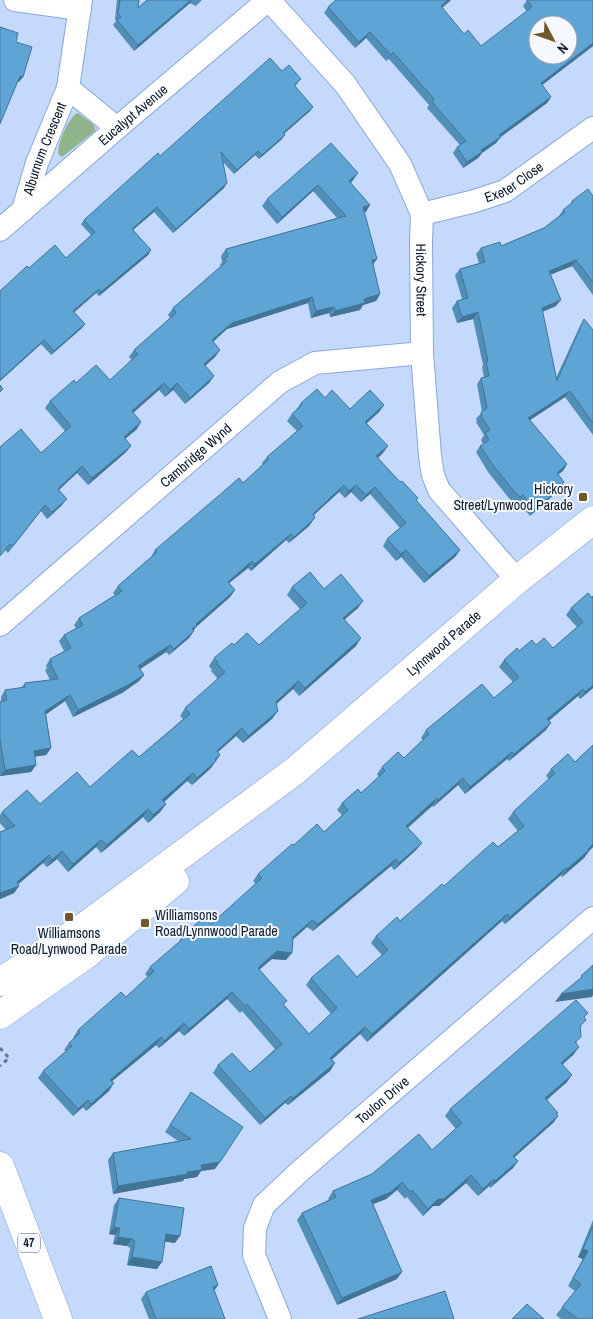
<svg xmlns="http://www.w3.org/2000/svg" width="593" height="1319" font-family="'Archivo Narrow',sans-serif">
  <rect width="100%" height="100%" fill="#c4d9fb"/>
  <path fill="#90b489" d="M78,113L93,124L95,128V131L62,157L59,155C55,148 69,115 78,113Z"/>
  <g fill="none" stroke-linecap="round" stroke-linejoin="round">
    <g stroke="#87a7de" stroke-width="24">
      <g id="minor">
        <polyline points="15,0 80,9"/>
        <path id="s1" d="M269,0L345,84L400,164L422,214L421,241L422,353L430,456L433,475L439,490L517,580"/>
        <polyline points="68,88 81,0"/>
        <path id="s2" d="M23,210L37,163L68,88L117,128"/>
        <path id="s3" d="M422,214L475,201L505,191L593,128"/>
        <path id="s4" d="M0,230L117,128L268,0"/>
        <path id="s5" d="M0,625L280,382L315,363L422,353"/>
        <path id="s6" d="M280,1319L254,1255L255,1228L264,1205L299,1172L593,918"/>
      </g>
    </g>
    <g stroke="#87a7de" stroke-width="29">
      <g id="secondary">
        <path id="s7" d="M0,982L84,927L296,770L517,580L593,520"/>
        <polyline points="0,1015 87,954 175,881"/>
      </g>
    </g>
    <g stroke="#87a7de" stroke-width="29">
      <polyline id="primary" points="0,1166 58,1319"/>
    </g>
    <polyline stroke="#667691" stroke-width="3" stroke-dasharray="4 4" stroke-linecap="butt" points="0,1048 9,1058 0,1066"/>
    <use href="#minor" stroke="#fff" stroke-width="22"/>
    <use href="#secondary" stroke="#fff" stroke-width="28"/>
    <use href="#primary" stroke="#fff" stroke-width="28"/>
  </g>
  <g fill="#518eb8">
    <polygon points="117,0 139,0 138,8 147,0 202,0 196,6 190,3 134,51 113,25 116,21 115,19"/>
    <polygon points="336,0 451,0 442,8 464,34 481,46 527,12 523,6 527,0 593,0 593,46 542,85 551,97 547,103 501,136 496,143 482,153 478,158 463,168 453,153 457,147 460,145 427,108 429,105 389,59 386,61 366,38 355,48 324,13 328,7"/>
    <polygon points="282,71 298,83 295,86 313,107 310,111 284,134 282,139 259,159 255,155 234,174 223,162 224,188 173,233 154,212 133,230 151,250 148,255 99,296 96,293 74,312 85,324 82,328 51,355 41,344 0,381 0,291 29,268 66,258 91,235 81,224 84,220 160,156"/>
    <polygon points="358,173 351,183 366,212 364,212 373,265 380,294 376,301 363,305 360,310 330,317 329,313 311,318 308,303 227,329 213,342 215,357 205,366 214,376 209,383 185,404 173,390 165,397 159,390 133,413 137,429 125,439 131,446 126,452 88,485 77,473 59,490 62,505 47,519 41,511 8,553 5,550 41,453 65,431 45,408 50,401 76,383 110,380 132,360 129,357 134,350 170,318 168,315 173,308 221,266 220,265 222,262 221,256 226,249 337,218 313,191 277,224 262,206 267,199"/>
    <polygon points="593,196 593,295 572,266 550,275 556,306 542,312 556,378 580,326 584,319 593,330 593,435 565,397 530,420 567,464 563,471 558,474 563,485 558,491 530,516 518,502 515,504 508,497 488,472 476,452 480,446 483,444 481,440 484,435 476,422 477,421 476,419 482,412 477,384 481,378 484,377 482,367 483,365 473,319 457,323 452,308 457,301 462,299 455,275 460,269 479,263 476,254 481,248 501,246 544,228 559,216 563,210 570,205 572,201"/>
    <polygon points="325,398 350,409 384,405 379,412 367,423 383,453 378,458 460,550 455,557 424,583 401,557 396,561 383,546 387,539 400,528 370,494 361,502 351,492 345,498 339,492 314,515 314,519 309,526 289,543 286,540 251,571 248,568 229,583 235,590 230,597 196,627 189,638 169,655 166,652 140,669 144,675 139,681 122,693 73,717 65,701 46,714 51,748 46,755 34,757 36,765 31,772 0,776 0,702 1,701 1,697 5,690 21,688 25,683 50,680 45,670 47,668 46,666 50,659 64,651 59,641 64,635 76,628 74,625 79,618 115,595 113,593 118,586 151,557 155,550 243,483 263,465 262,463 267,457 297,431 287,421 292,414 296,410 301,403"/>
    <polygon points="292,587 324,589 358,608 345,619 356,646 299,696 293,689 276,704 272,719 243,743 236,736 218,752 220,755 211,768 192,785 187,781 164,802 166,804 160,812 148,823 143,817 101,853 96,847 68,872 57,859 47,867 43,863 18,884 19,886 14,893 0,899 0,832 6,830 0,823 0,815 2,812 40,804 90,787 139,757 183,719 180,716 185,708 218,679 211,671 212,670 209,666 214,658 234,645 259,645 300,609 287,595"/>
    <polygon points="593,596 593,688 580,699 578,696 549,721 546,730 509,761 507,759 465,794 458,785 433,807 432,806 408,828 422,843 416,850 394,870 391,866 313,931 307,927 293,939 286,960 272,959 259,969 284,1005 309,1034 331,1014 306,985 311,978 357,977 382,955 371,943 376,936 400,921 444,886 498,847 518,831 508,819 513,812 549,779 546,776 551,769 575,762 593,745 593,847 589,851 584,858 562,877 561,875 505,924 502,921 367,1042 360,1034 332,1060 335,1063 330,1071 288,1105 285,1103 260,1125 213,1073 218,1065 250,1072 275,1049 242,1011 240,1013 227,999 184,1036 179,1031 159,1048 156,1045 112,1081 109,1091 86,1111 83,1107 73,1116 38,1078 43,1071 66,1051 64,1050 69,1043 74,1039 73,1038 78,1030 126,997 148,977 145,974 150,967 178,943 183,935 211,924 256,884 253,881 258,874 294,845 324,832 342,815 337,810 342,803 361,793 379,777 377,774 382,767 404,758 423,740 421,738 426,730 494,698 513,682 499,667 504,660 519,651 536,645 553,648 577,627 566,615 571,608"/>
    <polygon points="584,1018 581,1027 580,1028 574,1054 563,1064 567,1082 547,1100 558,1116 553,1123 514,1157 518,1161 513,1168 490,1188 489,1186 478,1196 466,1183 439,1206 433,1206 423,1216 407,1197 405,1199 397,1190 386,1199 373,1204 397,1279 337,1305 297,1220 302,1213 329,1200 328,1199 333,1191 432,1150 456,1129 445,1116 450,1109"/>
    <polygon points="191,1092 215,1169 201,1171 197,1177 184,1179 183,1181 113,1194 108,1160 113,1153 178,1141 165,1132"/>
    <polygon points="119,1198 175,1243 165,1241 157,1269 127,1265 130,1248 127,1246 113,1244 115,1235 109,1234 114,1205"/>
    <polygon points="593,1220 593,1319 561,1319 556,1315 575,1291 568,1286 583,1259 578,1257"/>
    <polygon points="218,1285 214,1291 225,1319 149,1319 141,1299 146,1292"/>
  </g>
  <g fill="#427496">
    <polygon points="191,0 192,0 190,3 134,51 138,45"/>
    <polygon points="448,0 451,0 436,13 441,6"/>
    <polygon points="370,32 366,38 355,48 359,42"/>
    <polygon points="593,43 593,46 537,89 541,83"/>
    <polygon points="20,76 23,77 19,82 16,81"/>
    <polygon points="551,97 547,103 498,139 501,137 496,143 482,153 478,158 463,168 467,162 499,135"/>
    <polygon points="313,107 310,111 280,137 283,133"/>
    <polygon points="285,135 282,139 259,159 262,155"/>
    <polygon points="258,151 255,155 234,174 237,170"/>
    <polygon points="358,173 353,180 345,188 349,181"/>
    <polygon points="227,183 224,188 173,233 176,229"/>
    <polygon points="318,185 313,191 277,224 282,217"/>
    <polygon points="370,205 366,212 358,214 363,207"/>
    <polygon points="157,207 154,212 129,233 132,229"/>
    <polygon points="151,250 148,255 99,296 101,292"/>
    <polygon points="377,259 372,266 372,260"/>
    <polygon points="576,260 572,266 544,277 549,271"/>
    <polygon points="99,289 96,293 70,316 73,311"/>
    <polygon points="380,294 376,301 363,305 360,310 330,317 335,311 364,299"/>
    <polygon points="312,297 308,303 227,329 207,347 212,340 232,323"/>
    <polygon points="561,300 556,306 537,314 542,308"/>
    <polygon points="334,307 329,313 311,318 316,311"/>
    <polygon points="478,312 473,319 457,323 462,317"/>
    <polygon points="85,324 82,328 51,355 54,351"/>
    <polygon points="44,340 41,344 0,381 0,380"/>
    <polygon points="220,350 215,357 199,371 204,364"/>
    <polygon points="214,376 209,383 185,404 190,398"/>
    <polygon points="164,383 159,390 127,418 132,411"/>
    <polygon points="177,383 173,390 165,397 170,390"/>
    <polygon points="570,391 565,397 524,424 528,418"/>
    <polygon points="384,405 379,412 361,428 365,422"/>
    <polygon points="141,422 137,429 119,444 124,437"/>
    <polygon points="131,446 126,452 88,485 92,478"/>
    <polygon points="388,446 383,453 372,463 376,456"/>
    <polygon points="567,464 563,471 552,479 557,473"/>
    <polygon points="82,466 77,473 53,495 58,489"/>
    <polygon points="564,482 558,491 530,516 535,510"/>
    <polygon points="344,485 339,492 308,520 313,514"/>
    <polygon points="356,485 351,492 345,498 349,491"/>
    <polygon points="375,487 370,494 361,502 366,495"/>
    <polygon points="67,499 62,505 47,519 52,512"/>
    <polygon points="314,519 309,526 289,543 294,537"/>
    <polygon points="291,534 286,540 251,571 255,564"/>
    <polygon points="406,550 401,557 396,561 401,554"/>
    <polygon points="460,550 455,557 424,583 429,576"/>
    <polygon points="252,561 248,568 223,588 228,582"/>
    <polygon points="235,590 230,597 196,627 192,632 187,636 196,624"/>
    <polygon points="363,601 358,608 338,625 343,618"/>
    <polygon points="194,631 189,638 169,655 174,649"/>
    <polygon points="361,638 356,646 299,696 305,688"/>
    <polygon points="170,645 166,652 134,673 138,666"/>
    <polygon points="144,675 139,681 122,693 73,717 78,710"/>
    <polygon points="298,681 293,689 271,709 276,702"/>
    <polygon points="593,685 593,688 580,699 585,692"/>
    <polygon points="583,689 578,696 542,726 547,719"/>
    <polygon points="70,695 65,701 41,718 45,711"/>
    <polygon points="278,711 272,719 243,743 248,736"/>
    <polygon points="551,723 546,730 509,761 514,754"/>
    <polygon points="242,728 236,736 211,758 217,751"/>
    <polygon points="51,748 46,755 29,757 34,751"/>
    <polygon points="512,752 507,759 465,794 470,787"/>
    <polygon points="220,755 211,768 192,785 197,778"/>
    <polygon points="36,765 31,772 0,776 5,770"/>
    <polygon points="193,773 187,781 157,808 162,800"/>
    <polygon points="463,778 458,785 433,807 438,800"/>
    <polygon points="437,798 432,806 401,833 406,826"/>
    <polygon points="166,804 160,812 148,823 153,815"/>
    <polygon points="148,809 143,817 101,853 107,845"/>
    <polygon points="101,840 96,847 68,872 73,864"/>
    <polygon points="422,843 416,850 394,870 399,863"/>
    <polygon points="593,844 593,847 589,851 584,858 562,877 567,869"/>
    <polygon points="62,851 57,859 47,867 52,860"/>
    <polygon points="49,855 43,863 14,888 19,886 14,893 0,899 0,893 17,882"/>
    <polygon points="396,859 391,866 313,931 318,924"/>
    <polygon points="566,868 561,875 505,924 510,917"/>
    <polygon points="507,914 502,921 367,1042 372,1034"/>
    <polygon points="312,920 307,927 288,944 293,937"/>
    <polygon points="277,951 292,953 286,960 272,959 253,975 258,968"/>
    <polygon points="593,989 593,995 592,997 555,1002 561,994"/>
    <polygon points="232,992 227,999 184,1036 189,1029"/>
    <polygon points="184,1023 179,1031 159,1048 164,1041"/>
    <polygon points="365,1027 360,1034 325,1065 330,1058"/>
    <polygon points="161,1037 156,1045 105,1087 110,1080"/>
    <polygon points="579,1047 574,1054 556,1070 561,1063"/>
    <polygon points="335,1063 330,1071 288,1105 293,1098"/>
    <polygon points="572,1075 567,1082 540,1105 545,1098"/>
    <polygon points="114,1083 109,1091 86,1111 91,1104"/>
    <polygon points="291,1096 285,1103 260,1125 265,1118"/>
    <polygon points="88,1100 83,1107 73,1116 78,1109"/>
    <polygon points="558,1116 553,1123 508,1163 513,1156"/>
    <polygon points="518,1161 513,1168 490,1188 495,1181"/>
    <polygon points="220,1162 215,1169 201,1171 197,1177 184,1179 183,1181 113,1194 118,1186 187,1172 201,1165"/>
    <polygon points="471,1175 466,1183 439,1206 433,1206 423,1216 428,1209 438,1199"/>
    <polygon points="494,1179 489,1186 478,1196 483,1189"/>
    <polygon points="402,1182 397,1190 386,1199 366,1207 371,1200"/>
    <polygon points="114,1227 120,1228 115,1235 109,1234"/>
    <polygon points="166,1234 180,1236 175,1243 161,1241"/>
    <polygon points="118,1237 132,1239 127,1246 113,1244"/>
    <polygon points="583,1249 588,1251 583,1259 578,1257"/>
    <polygon points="132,1257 162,1262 157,1269 127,1265"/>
    <polygon points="402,1272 397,1279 337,1305 342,1298"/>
    <polygon points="218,1285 213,1292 213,1287"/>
  </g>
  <g fill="#5ea5d6" stroke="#427496" fill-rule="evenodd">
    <polygon points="120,0 139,0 138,8 147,0 191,0 138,45 117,20 121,17 118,14"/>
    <path d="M336,0H448L441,6L464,34L468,30L481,46L532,7L527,0H593V43L541,83L551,97L499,135L501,137L481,150L482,152L467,162L457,147L466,141L432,102L434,99L393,52L391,55L370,32L359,42L328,7ZM538,25H568V55H538Z"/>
    <polygon points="0,27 18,33 16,42 32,47 23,77 20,76 0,124"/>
    <polygon points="270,58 282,71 289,65 301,79 294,85 313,107 283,133 285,135 262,155 258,151 237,170 221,152 227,183 176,229 157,207 132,229 151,250 101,292 99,289 73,311 85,324 54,351 44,340 0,380 0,291 27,266 29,268 55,245 66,258 95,232 84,220 158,153 160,156"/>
    <polygon points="331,143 358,173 349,181 370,205 363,207 377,259 372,260 380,294 364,299 365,303 335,311 334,307 316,311 312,297 232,323 212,340 220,350 204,364 214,376 190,398 177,383 170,390 164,383 132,411 141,422 124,437 131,446 92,478 82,466 58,489 67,499 52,512 45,505 13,546 10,544 0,556 0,447 21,429 41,453 71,426 50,401 74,380 76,383 96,365 110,380 138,354 134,350 176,313 173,308 226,262 225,258 228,257 226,249 346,216 318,185 282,217 267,199"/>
    <polygon points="588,189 593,196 593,282 576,260 549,271 561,300 542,308 557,381 584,319 593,330 593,423 570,391 528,418 567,464 557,473 564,482 562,484 563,485 535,510 523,495 520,497 513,490 493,465 480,446 489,440 485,433 490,430 481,416 482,415 481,412 487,408 481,378 489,376 486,361 488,361 478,312 462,317 457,301 468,298 460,269 485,262 481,248 500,242 501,246 544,228 565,212 563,210 573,202 572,201"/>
    <polygon points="0,385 3,389 0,392"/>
    <polygon points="317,389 325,398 332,390 350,409 370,390 384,405 365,422 388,446 376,456 400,482 402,481 418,498 416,500 460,550 429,576 406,550 401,554 387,539 406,523 375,487 366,495 356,485 349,491 344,485 313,514 315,517 314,519 294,537 291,534 255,564 252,561 228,582 235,590 196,624 197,625 192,629 194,631 174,649 170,645 138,666 144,675 126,686 78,710 70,695 45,711 51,748 34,751 36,765 5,770 0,739 0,702 7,700 5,690 25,687 25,683 58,679 50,663 52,662 50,659 71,648 64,635 83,625 79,618 122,591 118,586 157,552 155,550 223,492 239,478 243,483 269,459 267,457 303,426 292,414 302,405 301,403"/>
    <polygon points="310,572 324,589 341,574 363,601 343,618 361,638 305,688 298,681 276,702 278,711 248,736 242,728 217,751 220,755 215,759 216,761 197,778 193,773 162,800 166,804 153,815 148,809 107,845 101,840 73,864 62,851 52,860 49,855 17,882 19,886 0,893 0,832 15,826 2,812 27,790 40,804 77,772 90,787 132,750 139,757 190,714 185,708 225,672 217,664 218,662 214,658 232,643 234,645 247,633 259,645 307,603 292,587"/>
    <polygon points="588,593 592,598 593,596 593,685 585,692 583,689 547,719 551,723 514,754 512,752 470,787 463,778 438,800 437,798 406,826 422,843 399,863 396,859 318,924 312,920 293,937 292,953 277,951 258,968 287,1001 283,1004 309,1034 337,1008 311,978 338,955 357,977 388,950 376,936 397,917 400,921 442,884 444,886 493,842 498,847 524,826 513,812 555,773 551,769 568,754 575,762 593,745 593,844 588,849 589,850 567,869 566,868 510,917 507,914 372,1034 365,1027 330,1058 335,1063 293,1098 291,1096 265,1118 218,1065 232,1053 250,1072 282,1044 247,1004 245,1006 232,992 189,1029 184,1023 164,1041 161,1037 110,1080 114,1083 91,1104 88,1100 78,1109 43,1071 72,1046 69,1043 80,1033 78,1030 121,992 126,997 154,971 150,967 185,937 183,935 204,917 211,924 262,878 258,874 292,844 294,845 317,824 324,832 348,810 342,803 358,789 361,793 385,771 382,767 398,752 404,758 429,734 426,730 482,684 494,698 519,677 504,660 517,648 519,651 532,640 536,645 544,638 553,648 583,622 571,608"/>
    <polygon points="593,965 593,989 561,994 582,977 581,976"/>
    <polygon points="576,1000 588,1013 584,1017 586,1020 580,1026 581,1037 575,1042 579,1047 561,1063 572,1075 545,1098 558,1113 556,1114 558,1116 513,1156 518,1161 495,1181 494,1179 483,1189 471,1175 444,1199 438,1199 428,1209 412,1190 410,1192 402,1182 391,1192 371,1200 402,1272 342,1298 302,1213 336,1197 333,1191 372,1174 419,1134 432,1150 462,1123 450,1109"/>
    <polygon points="191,1092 243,1127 220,1162 201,1165 202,1170 187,1172 188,1174 118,1186 113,1153 191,1139 170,1125"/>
    <polygon points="119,1198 184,1208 180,1236 166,1234 162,1262 132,1257 135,1241 132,1239 118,1237 120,1228 114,1227"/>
    <polygon points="593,1226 593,1319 578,1319 562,1307 581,1284 573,1278 588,1251 583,1249"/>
    <polygon points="211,1266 218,1285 213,1287 225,1319 156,1319 146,1292"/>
    <polygon points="445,1291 454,1319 358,1319"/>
    <polygon points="527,1304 544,1319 512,1319"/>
  </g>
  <g fill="#715729" stroke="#f5f9ff" stroke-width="2">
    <rect x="578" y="492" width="10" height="10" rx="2.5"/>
    <rect x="64" y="912" width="10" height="10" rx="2.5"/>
    <rect x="140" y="918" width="10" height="10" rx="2.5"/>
  </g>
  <g text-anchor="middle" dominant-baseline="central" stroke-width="4" stroke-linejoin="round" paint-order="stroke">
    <rect fill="#f5f9ff" stroke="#525c6b" stroke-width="1" x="18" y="1233.5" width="22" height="19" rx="4"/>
    <g font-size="12" font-weight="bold" fill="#0c182c">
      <text x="29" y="1243">47</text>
    </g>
    <g font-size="14" fill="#0c182c" stroke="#f5f9ff">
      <text stroke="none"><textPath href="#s4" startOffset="176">Eucalypt Avenue</textPath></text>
      <text stroke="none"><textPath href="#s2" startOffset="65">Alburnum Crescent</textPath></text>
      <text stroke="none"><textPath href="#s3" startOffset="98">Exeter Close</textPath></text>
      <text stroke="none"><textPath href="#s1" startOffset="331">Hickory Street</textPath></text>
      <text stroke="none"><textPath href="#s5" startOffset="259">Cambridge Wynd</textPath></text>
      <text stroke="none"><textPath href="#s7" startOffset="559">Lynnwood Parade</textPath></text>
      <text stroke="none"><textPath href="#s6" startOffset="279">Toulon Drive</textPath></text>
    </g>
    <g font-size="14" fill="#0c182c" stroke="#f5f9ff" text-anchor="end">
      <text x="573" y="489">Hickory<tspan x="573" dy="16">Street/Lynwood Parade</tspan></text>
      <text x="155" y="915" text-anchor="start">Williamsons<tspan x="155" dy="16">Road/Lynnwood Parade</tspan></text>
      <text x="69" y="933" text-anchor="middle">Williamsons<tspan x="69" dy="16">Road/Lynwood Parade</tspan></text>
    </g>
  </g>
  <g transform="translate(553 40) rotate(131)"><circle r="24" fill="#f5f9ff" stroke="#989fab"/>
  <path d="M0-4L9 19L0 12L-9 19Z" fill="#715729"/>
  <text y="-8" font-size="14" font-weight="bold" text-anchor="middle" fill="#0c182c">N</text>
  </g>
</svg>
